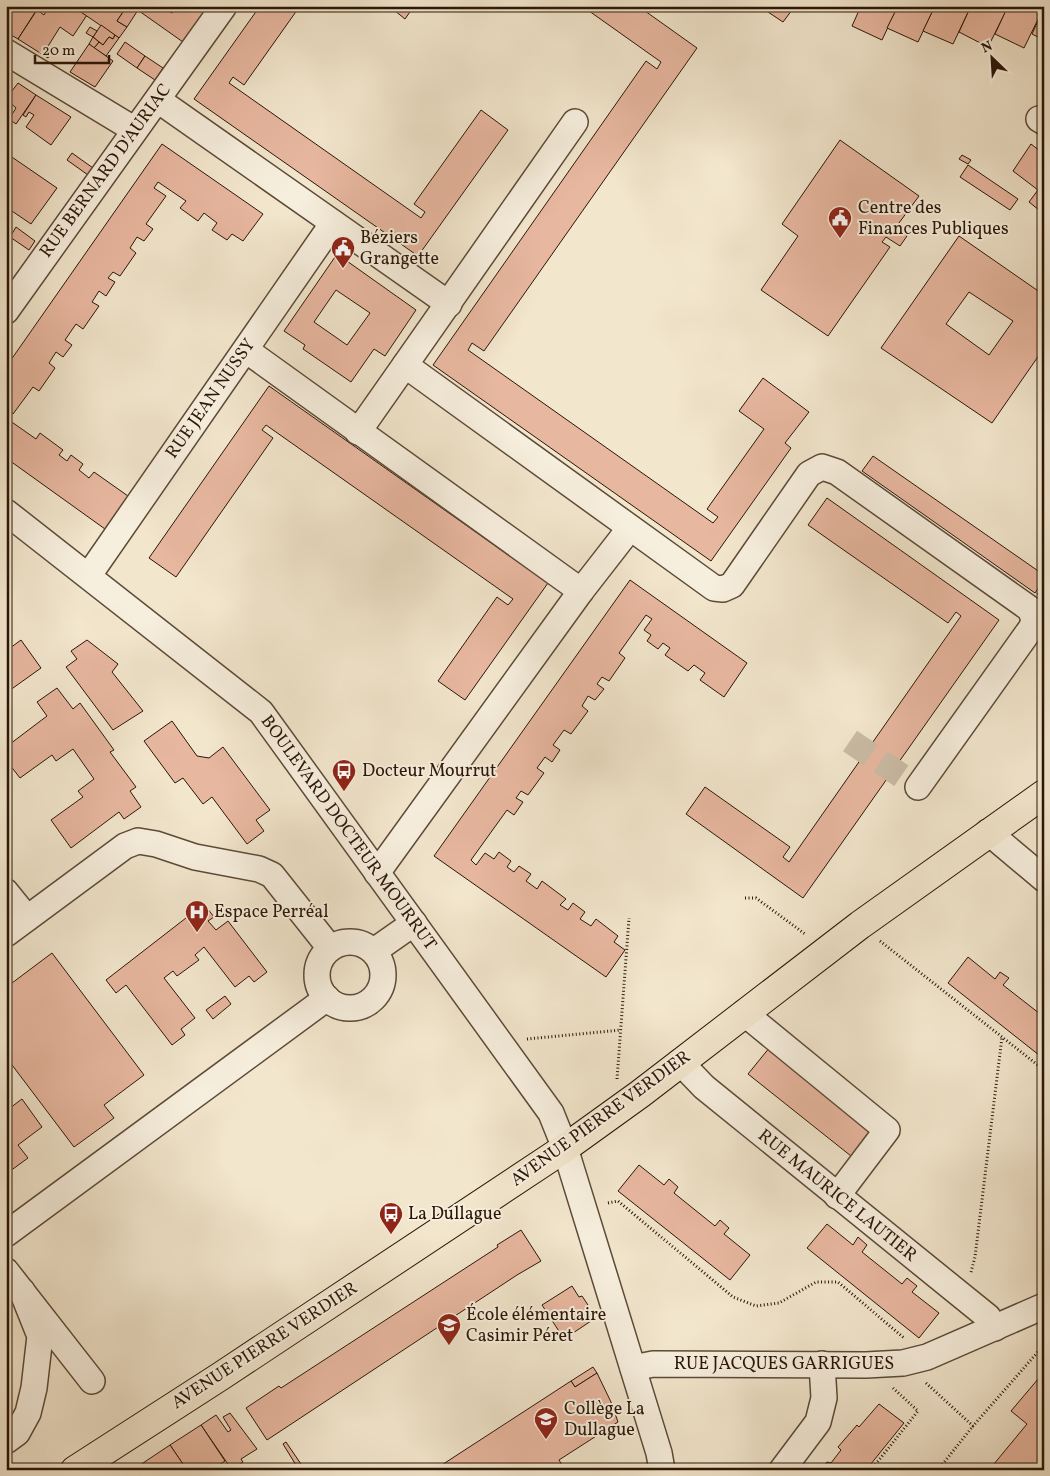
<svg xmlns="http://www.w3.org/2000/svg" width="1050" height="1476" font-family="Vollkorn,serif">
  <rect width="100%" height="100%" fill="#f2e6cd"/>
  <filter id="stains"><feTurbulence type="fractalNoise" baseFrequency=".004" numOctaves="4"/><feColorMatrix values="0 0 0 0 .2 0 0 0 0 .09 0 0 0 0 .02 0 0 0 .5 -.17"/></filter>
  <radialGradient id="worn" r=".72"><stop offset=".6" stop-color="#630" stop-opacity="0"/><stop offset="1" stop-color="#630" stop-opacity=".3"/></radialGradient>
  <g fill="#e8b7a0" stroke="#2a1607" fill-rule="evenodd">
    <polygon points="6,6 16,6 10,15 6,13"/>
    <polygon points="16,6 39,6 18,39 6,32 6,13 10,15"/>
    <polygon points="49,6 73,6 87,15 73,36 60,27 45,51 50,54 48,58 18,39 37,10 44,15"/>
    <polygon points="76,6 127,6 117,21 127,27 119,38 75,8"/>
    <polygon points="127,6 138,10 127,27 117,21"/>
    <polygon points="132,6 163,6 172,13 177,6 208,6 183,42"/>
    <polygon points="163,6 177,6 172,13"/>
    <polygon points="260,6 300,6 244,85 233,77 229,83 421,218 425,212 414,204 481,110 508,130 418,256 194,99"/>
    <polygon points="389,6 414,6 405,19"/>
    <polygon points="582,6 638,6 697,48 484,351 472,343 468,350 713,523 718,517 707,509 764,429 739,411 763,378 809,412 785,443 791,448 711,561 433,365 646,61 657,69 661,62"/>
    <polygon points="759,6 795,6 783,22"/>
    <polygon points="861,6 898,6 882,40 852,26"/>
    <polygon points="898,6 935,6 918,42 887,28"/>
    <polygon points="935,6 971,6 953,44 923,31"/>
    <polygon points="971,6 1008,7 988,47 959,32"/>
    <polygon points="1039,6 1043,9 1024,48 995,34 1008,6"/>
    <polygon points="1044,8 1044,40 1032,34"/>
    <polygon points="101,25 115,35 113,39 109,37 103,45 93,37"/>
    <polygon points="90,27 97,31 93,37 86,33"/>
    <polygon points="115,35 119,38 106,56 94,48 99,42 103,45 109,37 113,39"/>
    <polygon points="93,37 99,42 94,48 89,44"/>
    <polygon points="125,42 145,56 137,68 117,54"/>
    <polygon points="89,44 113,61 95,87 70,72"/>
    <polygon points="145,56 163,68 155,80 137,68"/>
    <polygon points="6,76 12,80 6,89"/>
    <polygon points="18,83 36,95 16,124 9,119 16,108 6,99"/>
    <polygon points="36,95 71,117 51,145 26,127 34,115 29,112 26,117 23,115"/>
    <polygon points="840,140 919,196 896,227 907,236 900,246 886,237 882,242 890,247 828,336 761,290 798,236 782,224"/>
    <polygon points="162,144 263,214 243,241 232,234 227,240 212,230 217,223 204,213 198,221 180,208 186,201 158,182 154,188 166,196 146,224 153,229 144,241 137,237 130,248 136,253 120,276 113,272 108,278 115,282 106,296 99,291 92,302 99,306 83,329 76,324 65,340 72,345 63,357 56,352 49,363 55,368 39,391 33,387 13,414 6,409 6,367"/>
    <polygon points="1031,144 1044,154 1044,203 1039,210 1029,202 1038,190 1013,171"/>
    <polygon points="6,153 57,188 31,224 6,207 6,182 10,178 6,176"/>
    <polygon points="72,153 93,168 88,175 67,160"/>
    <polygon points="962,155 971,160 968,164 959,159"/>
    <polygon points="968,165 1018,199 1010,210 960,177"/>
    <polygon points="16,227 35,241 29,250 10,237"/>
    <path d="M959,236L1044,295V348L992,423L881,348ZM969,292L1013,321L989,355L946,324Z"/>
    <path d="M337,254L416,310L385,356L374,349L351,382L303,349L305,345L284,331ZM336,290L370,313L347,345L314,322Z"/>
    <polygon points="269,386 548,583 465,700 438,681 497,597 508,605 513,599 266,425 262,430 273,438 176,577 149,558"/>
    <polygon points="6,418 36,439 40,433 63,450 59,455 67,461 71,455 83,464 79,470 89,478 94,472 128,496 105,529 6,458"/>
    <polygon points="873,456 1044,575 1044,580 1035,593 862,471"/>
    <polygon points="827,498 999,620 803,898 686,814 705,787 790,847 783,857 789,862 961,616 956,612 948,623 808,525"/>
    <polygon points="630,580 747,663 724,697 700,680 705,673 694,665 688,671 665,655 670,648 663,643 658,649 647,641 651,635 644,630 652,619 646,615 619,653 625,658 609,681 602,677 597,684 604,689 595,700 588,696 582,706 588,711 571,734 564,730 553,745 560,750 552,762 545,757 537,768 544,773 528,795 521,791 516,798 523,802 514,815 507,810 471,860 476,865 485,853 494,859 499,852 511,861 507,867 514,872 519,866 531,874 526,881 537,889 542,881 566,899 560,905 568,910 573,903 585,912 580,919 591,926 596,919 618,936 614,942 625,950 606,977 434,856"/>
    <polygon points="1044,585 1044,599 1037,594"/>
    <polygon points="21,640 41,668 6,693 6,651"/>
    <polygon points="87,640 118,664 112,672 143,711 113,730 66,667 77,659 71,651"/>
    <polygon points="57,688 73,709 80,703 114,750 110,752 136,787 130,791 141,807 124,819 119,812 71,848 51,820 83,797 78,791 94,779 73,749 56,761 52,755 20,778 6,760 6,747 47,716 37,702"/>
    <polygon points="172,721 197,756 209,758 223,747 270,810 256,820 264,831 247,844 212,797 203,804 183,778 175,783 144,741"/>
    <polygon points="204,904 214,917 208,921 216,930 228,921 267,972 254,982 249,976 235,987 204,947 195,955 199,960 177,976 173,971 164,978 195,1018 181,1029 185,1035 172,1045 126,985 116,993 106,980"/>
    <polygon points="52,953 144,1075 104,1105 114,1118 74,1147 6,1057 6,975 12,983"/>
    <polygon points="968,957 995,979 1000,972 1009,978 1003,985 1044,1017 1044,1059 948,983"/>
    <polygon points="225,996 231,1004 213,1019 206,1010"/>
    <polygon points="770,1047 873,1129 851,1156 748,1074"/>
    <polygon points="22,1099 42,1127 18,1145 28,1158 6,1174 6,1111"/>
    <polygon points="639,1165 664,1185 669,1179 678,1187 674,1193 715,1226 720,1220 729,1228 724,1234 750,1255 730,1280 618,1191"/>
    <polygon points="827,1224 853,1245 858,1237 867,1245 862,1252 902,1284 907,1278 917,1286 912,1292 939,1313 919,1338 807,1248"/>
    <polygon points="521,1230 541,1261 517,1275 267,1440 246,1408 279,1386 281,1388 498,1247 497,1245"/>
    <polygon points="572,1286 579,1297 582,1296 588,1305 585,1307 594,1319 564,1339 542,1305"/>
    <polygon points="593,1367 597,1373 575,1387 571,1381"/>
    <polygon points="1044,1372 1044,1456 1033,1470 989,1470 1027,1424 1011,1411"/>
    <polygon points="597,1373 611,1402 618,1422 559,1460 565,1470 434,1470 571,1381 575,1387"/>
    <polygon points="879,1404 904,1423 866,1470 821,1470 827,1462 831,1463 841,1450 838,1447 857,1425 859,1427"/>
    <polygon points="230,1413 257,1449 241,1459 243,1462 232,1470 201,1425 216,1415 228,1432 231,1430 223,1417"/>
    <polygon points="201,1425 225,1461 211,1470 187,1470 170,1445"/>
    <polygon points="286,1442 305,1470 299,1470 283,1444"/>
    <polygon points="170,1445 187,1470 143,1470 140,1465"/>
  </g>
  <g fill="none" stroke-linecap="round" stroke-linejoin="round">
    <polyline stroke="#cabca5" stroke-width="25" stroke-dasharray="25 12" stroke-linecap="butt" points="850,741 918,787"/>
    <g stroke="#5c4a38" stroke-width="28">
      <g id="minor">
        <polyline points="6,52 135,130"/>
        <polyline points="158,100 449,304"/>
        <polyline points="1039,119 1044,122"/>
        <polyline points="575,122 405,365 714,588 723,589 732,585 809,474 822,467 837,472 1030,609 1034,619 1032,627 918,787"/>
        <polyline points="6,311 224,6"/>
        <polyline points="246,350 581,591"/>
        <polyline points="358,432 405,365"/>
        <polyline points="6,512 261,712 551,1113 565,1148 659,1453 662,1470"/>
        <polyline points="89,575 333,223"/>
        <polyline points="988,832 1044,879"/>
        <polyline points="377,873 581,591 630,528"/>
        <polyline points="6,892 27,918"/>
        <polyline points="6,934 125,846 138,841 156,844 195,857 259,869 272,875 330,948"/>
        <circle cx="350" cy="975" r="33"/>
        <polyline points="374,951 414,923"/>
        <polyline points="744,1013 887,1130 837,1196"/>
        <polyline points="680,1062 704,1087 988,1317 995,1328"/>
        <polyline points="6,1234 327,998"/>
        <polyline points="6,1271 92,1381"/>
        <polyline points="633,1368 653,1364 866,1365 903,1363 927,1357 1044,1306"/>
        <polyline points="6,1441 17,1433 28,1413 34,1388 40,1336 22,1291"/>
        <polyline points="782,1470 818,1422 824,1398 822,1364"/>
      </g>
    </g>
    <g stroke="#2a1607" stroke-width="30">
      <polyline id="major" points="75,1470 221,1376 565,1148 640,1094 860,925 1044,794"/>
    </g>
    <g stroke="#2a1607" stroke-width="3" stroke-dasharray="1 2.5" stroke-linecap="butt">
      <polyline points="745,898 756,898 805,934"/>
      <polyline points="880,941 1044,1070"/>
      <polyline points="527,1039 621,1030"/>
      <polyline points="617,1079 629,918"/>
      <polyline points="608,1203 618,1201 733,1297 756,1306 779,1303 816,1282 838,1282 904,1338"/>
      <polyline points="971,1272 975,1257 1002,1037"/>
      <polyline points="926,1383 973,1426 1044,1345"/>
      <polyline points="871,1470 918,1411 893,1388"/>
      <polyline points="938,1470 973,1426"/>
    </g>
    <use href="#minor" stroke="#f7efde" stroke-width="25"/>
    <use href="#major" stroke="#f2e6cd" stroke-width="28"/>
  </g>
  <defs>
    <g id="civic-pin" transform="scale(1.25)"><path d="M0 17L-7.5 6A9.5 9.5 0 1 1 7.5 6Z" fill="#8f2418" stroke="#f7efde"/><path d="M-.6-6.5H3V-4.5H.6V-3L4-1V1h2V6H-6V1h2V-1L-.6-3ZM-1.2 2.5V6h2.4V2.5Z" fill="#fff"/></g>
    <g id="bus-pin" transform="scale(1.25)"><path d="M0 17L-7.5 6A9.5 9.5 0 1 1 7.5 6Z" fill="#8f2418" stroke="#f7efde"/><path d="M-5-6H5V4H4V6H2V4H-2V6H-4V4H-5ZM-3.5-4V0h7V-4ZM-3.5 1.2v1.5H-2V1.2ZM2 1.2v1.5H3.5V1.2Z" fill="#fff"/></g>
    <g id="hospital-pin" transform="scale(1.25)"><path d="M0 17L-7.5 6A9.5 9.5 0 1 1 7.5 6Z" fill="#8f2418" stroke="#f7efde"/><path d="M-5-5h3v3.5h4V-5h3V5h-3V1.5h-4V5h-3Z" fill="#fff"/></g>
    <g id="school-pin" transform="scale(1.25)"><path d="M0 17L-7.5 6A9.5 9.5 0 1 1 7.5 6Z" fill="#8f2418" stroke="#f7efde"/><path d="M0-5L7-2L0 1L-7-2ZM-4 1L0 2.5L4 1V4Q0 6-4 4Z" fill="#fff"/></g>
  </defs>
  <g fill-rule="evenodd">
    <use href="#civic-pin" x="840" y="218"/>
    <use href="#civic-pin" x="343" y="248"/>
    <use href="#bus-pin" x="344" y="771"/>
    <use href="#hospital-pin" x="197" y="912"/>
    <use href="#bus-pin" x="391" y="1214"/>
    <use href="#school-pin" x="449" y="1325"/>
    <use href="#school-pin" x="546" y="1419"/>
  </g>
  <g text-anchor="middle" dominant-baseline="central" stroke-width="4" stroke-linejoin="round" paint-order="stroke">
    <g font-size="18" fill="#2a1607" stroke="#f7efde">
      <text transform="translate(106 171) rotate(-54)">RUE BERNARD D'AURIAC</text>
      <text transform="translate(211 399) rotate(-55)">RUE JEAN NUSSY</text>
      <text transform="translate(348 833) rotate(54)">BOULEVARD DOCTEUR MOURRUT</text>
      <text transform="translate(601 1119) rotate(-36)">AVENUE PIERRE VERDIER</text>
      <text transform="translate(837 1196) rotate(39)">RUE MAURICE LAUTIER</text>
      <text transform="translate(265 1346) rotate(-33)">AVENUE PIERRE VERDIER</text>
      <text x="784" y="1364">RUE JACQUES GARRIGUES</text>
    </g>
    <g font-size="18" fill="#2a1607" stroke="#f7efde" text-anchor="start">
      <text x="858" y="208">Centre des<tspan x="858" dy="21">Finances Publiques</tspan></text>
      <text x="360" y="238">Béziers<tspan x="360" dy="21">Grangette</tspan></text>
      <text x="362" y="771">Docteur Mourrut</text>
      <text x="214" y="912">Espace Perréal</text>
      <text x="408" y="1214">La Dullague</text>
      <text x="466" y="1315">École élémentaire<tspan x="466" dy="21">Casimir Péret</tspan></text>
      <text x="564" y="1409">Collège La<tspan x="564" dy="21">Dullague</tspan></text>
    </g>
  </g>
  <rect width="1050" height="1476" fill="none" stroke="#f2e6cd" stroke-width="25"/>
  <rect x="8" y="8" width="1035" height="1461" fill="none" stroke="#2a1607" stroke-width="2.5"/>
  <rect x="12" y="12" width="1025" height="1451" fill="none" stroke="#2a1607"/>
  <g transform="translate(992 58) rotate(335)" stroke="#f7efde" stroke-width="4" paint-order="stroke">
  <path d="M0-4L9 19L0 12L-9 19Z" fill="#2a1607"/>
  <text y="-8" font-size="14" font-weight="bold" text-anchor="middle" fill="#2a1607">N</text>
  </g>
  <path d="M35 55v8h74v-8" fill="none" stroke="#2a1607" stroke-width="2.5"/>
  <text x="42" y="55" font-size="15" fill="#2a1607" stroke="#f7efde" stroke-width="4" paint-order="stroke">20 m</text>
  <rect width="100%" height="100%" filter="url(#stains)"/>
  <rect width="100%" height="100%" fill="url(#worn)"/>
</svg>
